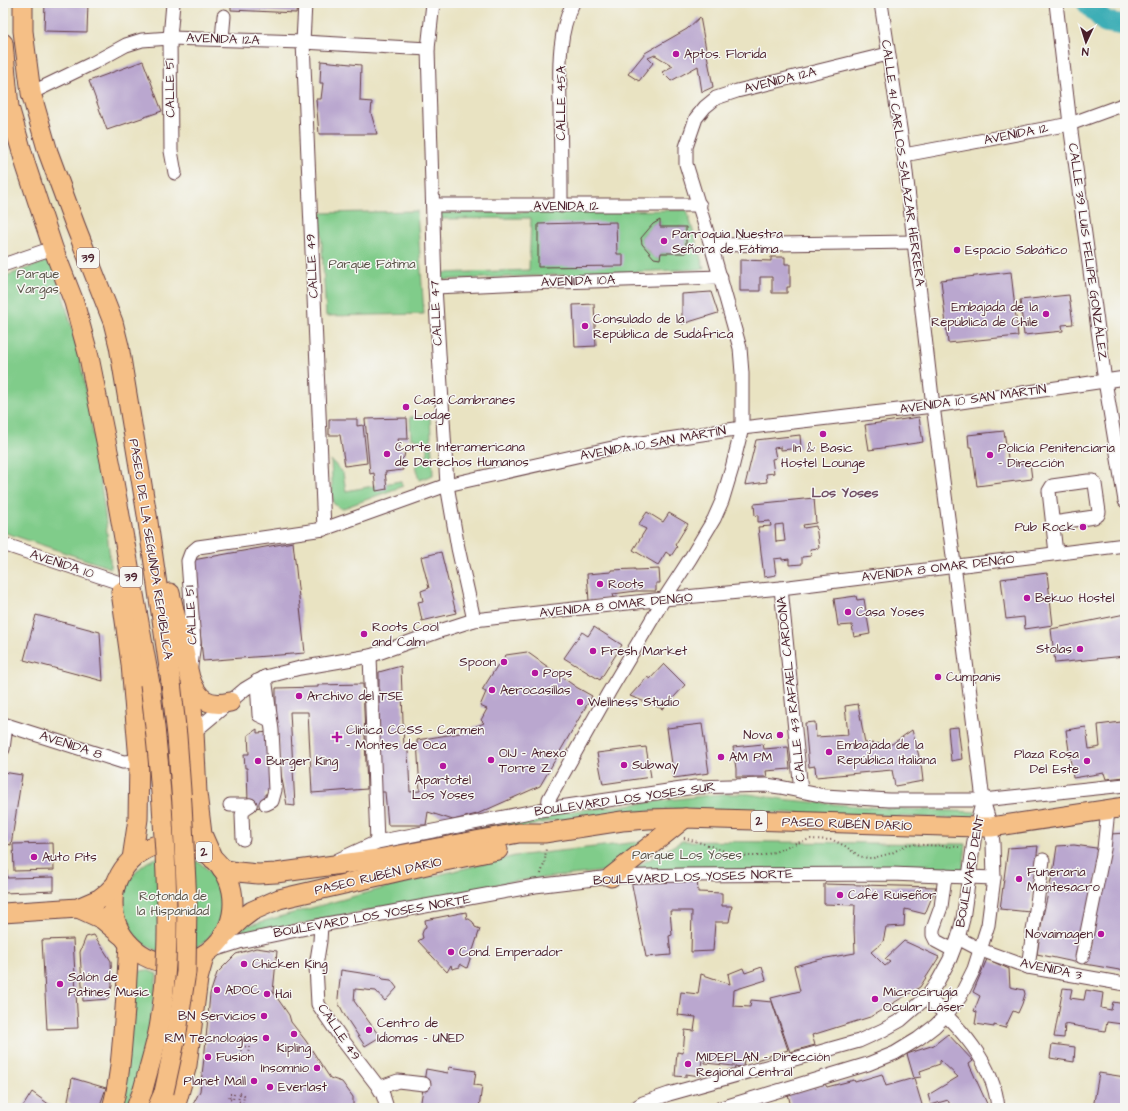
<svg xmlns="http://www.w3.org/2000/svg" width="1128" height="1111" font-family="'Architects Daughter',sans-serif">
  <rect width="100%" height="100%" fill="#f6f6f2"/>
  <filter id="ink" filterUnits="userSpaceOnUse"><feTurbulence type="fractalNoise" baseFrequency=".025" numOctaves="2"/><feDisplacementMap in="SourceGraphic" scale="8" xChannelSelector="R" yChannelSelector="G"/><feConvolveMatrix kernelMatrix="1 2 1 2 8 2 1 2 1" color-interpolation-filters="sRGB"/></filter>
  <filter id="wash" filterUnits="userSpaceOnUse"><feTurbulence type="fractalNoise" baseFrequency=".012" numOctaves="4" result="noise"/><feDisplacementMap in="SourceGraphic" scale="16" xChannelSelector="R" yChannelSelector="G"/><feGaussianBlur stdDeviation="0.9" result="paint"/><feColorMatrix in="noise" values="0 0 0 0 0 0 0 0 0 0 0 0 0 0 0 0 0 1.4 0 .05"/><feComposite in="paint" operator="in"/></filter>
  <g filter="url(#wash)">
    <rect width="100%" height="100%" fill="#e9e3c2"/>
    <g fill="#80cc8a" stroke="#65765a" fill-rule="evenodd">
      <path d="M687,210L704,269L438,280L436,213ZM531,218L529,270L440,273L438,219ZM660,221V227H686V253H661L659,259C650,257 643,247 641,238L653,224Z"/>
      <polygon points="417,211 424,314 326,316 320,213"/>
      <polygon points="53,259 79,354 90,413 104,506 111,568 3,532 3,277"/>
      <path d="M410,417H430L433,475L419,480L415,466C419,463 423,461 426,457C432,446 421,438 411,439Z"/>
      <polygon points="331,460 343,473 346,491 400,481 403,486 341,509 333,503"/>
      <polygon points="720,794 748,794 789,800 879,808 976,812 973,819 670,809 551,821 471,839 346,859 416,841 548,814"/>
      <polygon points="656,840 607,871 508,882 444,896 232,937 246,926 377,890 515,856"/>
      <polygon points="682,841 966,844 963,872 631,870"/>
      <circle cx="173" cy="904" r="49"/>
      <path d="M147,970L157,974C151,1019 146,1067 126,1108H121L137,974L141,971Z"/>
    </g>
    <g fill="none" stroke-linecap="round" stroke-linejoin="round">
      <polyline stroke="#3daeb6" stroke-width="21" points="1087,3 1105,22 1125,25"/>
    </g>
    <g id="blocks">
      <g fill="#baa7cf" fill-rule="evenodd">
        <polygon points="45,3 88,3 87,32 44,31"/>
        <polygon points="231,3 297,3 296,13 231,10"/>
        <polygon points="700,17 713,87 702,92 698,66 671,81 662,72 673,66 655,55 648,58 653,63 639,81 628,74 645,53 687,29"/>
        <polygon points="143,61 162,111 107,130 89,81"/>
        <polygon points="321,61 361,65 360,101 372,102 371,113 377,134 319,134 316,99 321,99 323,83 320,83"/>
        <polygon points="660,220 660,227 686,227 686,253 661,253 660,259 654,258 642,244 641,238 653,224"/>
        <polygon points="616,222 617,254 623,254 623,266 538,267 538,224"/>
        <polygon points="771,257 785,257 785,264 790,264 790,287 787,287 787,293 772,293 772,277 760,277 760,291 740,291 740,260 771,261"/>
        <polygon points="1011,272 1018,336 948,343 941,280"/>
        <polygon points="711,292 718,313 682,324 682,294"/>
        <polygon points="1069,295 1073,324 1062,325 1063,331 1024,335 1020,300"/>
        <polygon points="594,304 596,346 575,347 573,305"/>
        <polygon points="919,417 923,442 869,450 865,425"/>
        <polygon points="407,418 408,439 398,439 400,449 403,450 405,452 404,457 401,460 403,470 385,472 387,489 376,491 374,473 370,474 365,419"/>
        <polygon points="329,419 357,419 357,426 363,425 367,463 345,466 340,435 329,435"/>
        <polygon points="1004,431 1009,465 1030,463 1032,479 977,486 972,447 969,447 968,435"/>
        <polygon points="800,435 801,448 781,450 781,447 774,448 776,458 772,459 774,473 766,474 767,482 745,485 756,440"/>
        <path d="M814,498L816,523L803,525L804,528L816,526L819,548L810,549L811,556L802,557V564L789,565V559L782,560V558L774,559L776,575L764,577L758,527L771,526L770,521L758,522V515L755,516L754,504ZM783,524L785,541L776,542L775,525Z"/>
        <polygon points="647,512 663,522 669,513 688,524 675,545 677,547 671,556 666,552 658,565 633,550 646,529 638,525"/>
        <polygon points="293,542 305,653 203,661 193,560"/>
        <polygon points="441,552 456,613 422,621 418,602 423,601 421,591 429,588 421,557"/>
        <polygon points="635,569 635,570 659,569 660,583 656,583 656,591 636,591 613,594 614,598 589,601 587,574 611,572 611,570"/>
        <polygon points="1047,573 1053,625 1025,629 1024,617 1006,619 1001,579"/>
        <polygon points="856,596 857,600 864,599 870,634 854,637 852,625 838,626 834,599"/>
        <polygon points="1125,614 1125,656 1055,663 1051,629"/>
        <polygon points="36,615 100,632 103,681 24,660"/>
        <polygon points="594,627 622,645 600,680 564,658 582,632 588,636"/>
        <polygon points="527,652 576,687 592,696 540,786 477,814 453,820 428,812 426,825 388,825 385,792 379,792 379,672 401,666 404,749 408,751 410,792 420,791 417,740 460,733 484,723 481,720 487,709 480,706 486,692 482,690 499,663 506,655"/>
        <polygon points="664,664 685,685 663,709 630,696 647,677 650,679"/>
        <polygon points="363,684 367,789 312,793 308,712 290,712 295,806 287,805 281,774 276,711 276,688 318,687 318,685"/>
        <polygon points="858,704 865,743 892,744 912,730 921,764 923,781 895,786 892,770 816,777 815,766 809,767 805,723 815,722 816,737 848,735 845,706"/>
        <polygon points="1121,722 1125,725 1125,777 1106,779 1104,773 1073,778 1066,730 1086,727 1089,749 1100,747 1098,725"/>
        <polygon points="702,724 709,773 674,778 667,728"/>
        <polygon points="958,727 962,759 951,761 948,728"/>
        <polygon points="257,729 257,733 270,732 272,794 265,794 266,807 250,808 248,801 247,768 245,768 244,754 249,754 248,735"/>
        <polygon points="763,744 764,749 788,747 790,769 766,771 767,777 736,777 736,769 733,747"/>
        <polygon points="646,747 651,777 603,784 597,753"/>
        <polygon points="3,772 22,775 11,845 3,843"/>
        <polygon points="1125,833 1125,971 1085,964 1111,834"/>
        <polygon points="53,843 54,870 14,871 13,844"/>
        <polygon points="1074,845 1103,849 1079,961 1074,962 1037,954 1042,920 1054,867 1057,846"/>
        <polygon points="1038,846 1030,912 1000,909 1008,848"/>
        <polygon points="3,852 7,852 7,878 54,877 54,891 3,893"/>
        <polygon points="697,878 698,892 722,893 722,906 732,906 729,922 715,922 713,951 691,952 692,911 670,911 672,935 669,936 671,955 646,957 631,880"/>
        <polygon points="824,884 936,887 925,914 905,909 904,926 886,927 883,942 871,952 885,966 890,962 885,959 904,941 939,957 920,987 870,1017 812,1035 815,1045 790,1052 771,998 800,991 794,966 821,959 855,953 854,928 855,905 824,904"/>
        <polygon points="466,912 467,919 469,919 473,922 475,927 480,929 467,968 460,964 460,967 452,969 451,965 447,972 418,941 423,938 422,934 424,928 426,927 425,920"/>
        <polygon points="94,935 111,961 112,986 108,999 83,1001 80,952 86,937"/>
        <polygon points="73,939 78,1028 47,1029 42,940"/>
        <polygon points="256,948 277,951 273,992 289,1015 291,1022 306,1041 330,1078 342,1082 353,1097 353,1108 191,1108 200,1091 205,1050 210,994 217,973 236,954"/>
        <polygon points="987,959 1009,969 1010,987 1024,990 1025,994 1022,1004 1018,1013 1013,1011 1005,1028 994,1025 994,1027 975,1024 977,1012 974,1011 980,996 973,992"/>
        <polygon points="762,967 766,980 734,990 733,1006 750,1007 751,1000 772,1002 788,1050 756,1060 749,1058 745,1053 743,1067 705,1063 705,1059 702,1059 700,1076 686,1074 686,1077 675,1076 677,1052 683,1053 685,1030 694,1031 696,1017 678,1015 681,992 698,994 701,974 730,984 728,974 743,968 745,973"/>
        <polygon points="341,970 380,976 383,979 391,980 397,988 385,1001 376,991 355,989 354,1001 380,1037 365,1046 345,1016 339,1004 338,998"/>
        <polygon points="1063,988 1072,989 1070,998 1084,1000 1086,990 1103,993 1101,1008 1111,1010 1113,1002 1125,1004 1125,1029 1122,1029 1122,1024 1107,1022 1105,1031 1065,1024 1064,1038 1054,1037"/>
        <polygon points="948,1034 973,1061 969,1064 988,1106 982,1108 951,1108 948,1100 931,1105 928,1095 958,1077 940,1060 940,1064 920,1071 921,1077 914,1078 907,1054 934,1045"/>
        <polygon points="1052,1044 1075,1047 1074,1062 1050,1058"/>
        <polygon points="449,1067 476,1071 474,1085 482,1086 479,1108 420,1108 426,1069 448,1073"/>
        <polygon points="1099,1073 1125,1077 1125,1108 1093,1108"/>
        <polygon points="882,1074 886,1086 914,1078 923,1108 789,1108 791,1107 788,1094 825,1084 827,1087 854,1080 855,1082"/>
        <polygon points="72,1078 106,1088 99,1108 74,1108 68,1101"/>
        <polygon points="32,1092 54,1108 22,1108"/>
      </g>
    </g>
  </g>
  <g filter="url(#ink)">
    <use href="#blocks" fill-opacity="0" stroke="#623c42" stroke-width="1"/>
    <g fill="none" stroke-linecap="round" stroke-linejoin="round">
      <g stroke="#623c42" stroke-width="15">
        <g id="minor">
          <polyline points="173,3 170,38 171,151 175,173"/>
          <polyline points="305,3 303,42 324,529"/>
          <polyline points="433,3 428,49 435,287 447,485 458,548 474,620"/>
          <polyline points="1056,3 1070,124 1105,381 1125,501"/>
          <polyline points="222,39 224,16"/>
          <polyline points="31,93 93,63 126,45 142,40 170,38 303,42 428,49"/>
          <polyline points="904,155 1070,124 1125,104"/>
          <polyline points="433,205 700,205"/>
          <path d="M561,206C561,175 561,145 560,114C560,77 556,37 573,3"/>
          <polyline points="711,245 914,242"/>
          <polyline points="3,265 53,248"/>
          <polyline points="435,287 526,283 721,277"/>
          <polyline points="1053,523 1094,517 1098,515 1099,512 1095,484 1093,481 1088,481 1052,486 1049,491 1056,553"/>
          <polyline points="3,544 120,583"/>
          <polyline points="781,588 801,791"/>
          <polyline points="370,656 377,842"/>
          <polyline points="191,666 194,643 188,561 191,553 198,547 324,529 447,485 621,446 742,428 933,406 1125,378"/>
          <polyline points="265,677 272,730 275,790 272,801 266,804"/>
          <polyline points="257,681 259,715 270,720"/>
          <polyline points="3,724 123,762 139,761 194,732 245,689 265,677 300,668 370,656 443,630 474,620 664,599 781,588 1125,545"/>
          <polyline points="3,749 6,725"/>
          <polyline points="230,805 250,805"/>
          <polyline points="548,809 549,799 609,692 664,599 690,559 714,519 722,501 732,468 742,428 742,373 740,348 711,245 686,164 686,147 696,118 705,107 716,98 737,91 888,54"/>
          <polyline points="243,839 242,815 244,809 250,805"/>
          <polyline points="338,860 377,842 540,810 695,787 766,785 780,787 825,796 889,800 983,800 1125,785"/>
          <polyline points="945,876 941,907 933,929 933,935 936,941 953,950"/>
          <polyline points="321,925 320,941 316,966 318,1004 341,1038 377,1085 383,1095 387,1108"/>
          <polyline points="958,938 981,950 1028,967 1125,984"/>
          <polyline points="207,952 239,942 321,925 535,886 611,877 683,875 891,874 994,878"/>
          <polyline points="1082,957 1104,849 1108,810"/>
          <polyline points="1028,967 1043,860"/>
          <path d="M927,997C959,1026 994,1063 998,1108"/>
          <polyline points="383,1095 381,1087 398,1081 424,1084"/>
          <polyline points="635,1108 643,1103 669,1094 859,1041 883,1030 901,1020 927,997 938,981 950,959 958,938 963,919 976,827 983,800"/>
          <polyline points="721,1108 868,1064 895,1053 918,1039 935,1026 946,1015 960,997 974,969 988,925 994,878 993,843 991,827 983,800 951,540 933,406 904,155 881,3"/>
        </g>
      </g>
      <g stroke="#623c42" stroke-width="21">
        <g id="highway">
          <polyline points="23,3 23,31 31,93 48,152 75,225 113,322 119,346 147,515 171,682"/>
          <polyline points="3,43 9,107 26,166 53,248 74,302 89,357 112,471 150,684"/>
          <polyline points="121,592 131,664 139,761 138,819 132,859"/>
          <path d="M170,593L190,678C198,699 207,707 230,702"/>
          <polyline points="190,683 194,732 197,793 202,834 213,859"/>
          <circle cx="173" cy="903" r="60"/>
          <polyline points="222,869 238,872 258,874 276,873 378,859 519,833 544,833 622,821 648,819 685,818 976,827 991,827 1125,807"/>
          <polyline points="611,877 685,818"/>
          <polyline points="78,908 102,919 121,935"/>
          <polyline points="3,913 78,908 99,899 108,892 116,884"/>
          <polyline points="225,934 240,920 252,911 279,899 435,863 498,850"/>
          <path d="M112,1108C119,1083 121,1058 123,1032C126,1003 127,973 129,944"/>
          <polyline points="136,1108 143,1090"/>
          <polyline points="157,1108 164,1092"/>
          <polyline points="175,1108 187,1065 198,979 205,954"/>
        </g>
      </g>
      <g stroke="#623c42" stroke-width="2" stroke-dasharray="1 3" stroke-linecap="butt">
        <polyline points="684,838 708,845 735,855 748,856 762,856 777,851 793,844 811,839 833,840 845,846 859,856 867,858 873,858 892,853 908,844 959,847"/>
        <polyline points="541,874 545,861 546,847"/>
        <polygon points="241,1046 249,1047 248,1056 241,1055"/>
        <polygon points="240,1093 244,1095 243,1103 238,1101"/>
        <polygon points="230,1094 234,1094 233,1100 229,1099"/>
      </g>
      <use href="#minor" stroke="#fff" stroke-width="13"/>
      <use href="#highway" stroke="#f5bf86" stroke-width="19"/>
      <g stroke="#623c42" stroke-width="21" stroke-linecap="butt">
        <g id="highway-bridge">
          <path d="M143,1090C148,1070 155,1049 159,1028C169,970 168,912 165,853C162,796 157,740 150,684"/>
          <polyline points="164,1092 177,1032 186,972 187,903 182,804 177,736 171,682"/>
        </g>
      </g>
      <use href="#highway-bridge" stroke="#f5bf86" stroke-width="19"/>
    </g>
  </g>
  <g fill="#b5179e" stroke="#f6f6f2" stroke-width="1.5">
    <circle cx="676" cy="54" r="4"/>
    <circle cx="664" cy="241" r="4"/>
    <circle cx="957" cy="250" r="4"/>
    <circle cx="1046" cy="314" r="4"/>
    <circle cx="585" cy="326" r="4"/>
    <circle cx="406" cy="407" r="4"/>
    <circle cx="823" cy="434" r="4"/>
    <circle cx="387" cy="454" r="4"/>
    <circle cx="990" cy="455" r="4"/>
    <circle cx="1083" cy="527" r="4"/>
    <circle cx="600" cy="584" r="4"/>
    <circle cx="1027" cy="598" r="4"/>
    <circle cx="848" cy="612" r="4"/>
    <circle cx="364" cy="634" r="4"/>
    <circle cx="1080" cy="649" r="4"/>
    <circle cx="593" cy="651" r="4"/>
    <circle cx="504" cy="662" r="4"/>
    <circle cx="535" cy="673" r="4"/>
    <circle cx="938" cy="677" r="4"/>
    <circle cx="492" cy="690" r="4"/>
    <circle cx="299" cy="696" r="4"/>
    <circle cx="580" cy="702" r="4"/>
    <circle cx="780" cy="735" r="4"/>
    <path d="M335 731h4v4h4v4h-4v4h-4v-4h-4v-4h4z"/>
    <circle cx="829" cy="752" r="4"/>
    <circle cx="721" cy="757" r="4"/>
    <circle cx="491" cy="760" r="4"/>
    <circle cx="258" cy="761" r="4"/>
    <circle cx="1087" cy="761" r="4"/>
    <circle cx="624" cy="765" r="4"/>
    <circle cx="443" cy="766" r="4"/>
    <circle cx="34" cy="857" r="4"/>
    <circle cx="1019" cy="879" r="4"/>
    <circle cx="840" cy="895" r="4"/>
    <circle cx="1101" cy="934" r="4"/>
    <circle cx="451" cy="952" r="4"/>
    <circle cx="244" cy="964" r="4"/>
    <circle cx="60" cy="984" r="4"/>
    <circle cx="217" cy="990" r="4"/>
    <circle cx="267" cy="994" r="4"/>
    <circle cx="875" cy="999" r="4"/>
    <circle cx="264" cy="1016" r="4"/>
    <circle cx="369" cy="1030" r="4"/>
    <circle cx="294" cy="1034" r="4"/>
    <circle cx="266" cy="1038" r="4"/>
    <circle cx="208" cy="1057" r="4"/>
    <circle cx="688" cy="1064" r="4"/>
    <circle cx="317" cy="1068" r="4"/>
    <circle cx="254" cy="1081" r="4"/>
    <circle cx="270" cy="1087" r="4"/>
  </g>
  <g text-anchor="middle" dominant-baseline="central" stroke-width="3" stroke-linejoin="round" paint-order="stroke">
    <g fill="#f6f6f2" stroke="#7e6067" stroke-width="1">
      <rect x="77" y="248" width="22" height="20" rx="3"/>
      <rect x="120" y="567" width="22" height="20" rx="3"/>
      <rect x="751" y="811" width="16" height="20" rx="3"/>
      <rect x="196" y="842" width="16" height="20" rx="3"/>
    </g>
    <g font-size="12" font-weight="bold" fill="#4a1f2b">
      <text x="88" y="258">39</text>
      <text x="131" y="577">39</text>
      <text x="759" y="821">2</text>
      <text x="204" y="852">2</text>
    </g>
    <g font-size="13" fill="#4a1f2b" stroke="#f6f6f2">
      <text transform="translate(223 39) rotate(2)">AVENIDA 12A</text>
      <text transform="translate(780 80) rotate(-14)">AVENIDA 12A</text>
      <text transform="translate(170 88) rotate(-91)">CALLE 51</text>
      <text transform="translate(561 103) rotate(-90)">CALLE 45A</text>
      <text transform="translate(1016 134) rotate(-11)">AVENIDA 12</text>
      <text transform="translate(903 163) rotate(82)">CALLE 41 CARLOS SALAZAR HERRERA</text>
      <text x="566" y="206">AVENIDA 12</text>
      <text transform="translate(1088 252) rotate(82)">CALLE 39 LUIS FELIPE GONZÁLEZ</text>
      <text transform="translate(312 266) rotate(-93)">CALLE 49</text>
      <text transform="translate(578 281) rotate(-2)">AVENIDA 10A</text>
      <text transform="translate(436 313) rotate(-93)">CALLE 47</text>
      <text transform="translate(973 399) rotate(-8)">AVENIDA 10 SAN MARTÍN</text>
      <text transform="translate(653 443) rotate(-10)">AVENIDA 10 SAN MARTÍN</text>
      <text transform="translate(151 549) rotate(81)">PASEO DE LA SEGUNDA REPÚBLICA</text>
      <text transform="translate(62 564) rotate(18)">AVENIDA 10</text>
      <text transform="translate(938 568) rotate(-7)">AVENIDA 8 OMAR DENGO</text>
      <text transform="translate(616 605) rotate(-6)">AVENIDA 8 OMAR DENGO</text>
      <text transform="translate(191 615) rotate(-93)">CALLE 51</text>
      <text transform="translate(791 689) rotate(-96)">CALLE 43 RAFAEL CARDONA</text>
      <text transform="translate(71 745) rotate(18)">AVENIDA 8</text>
      <text transform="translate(625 799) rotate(-8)">BOULEVARD LOS YOSES SUR</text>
      <text transform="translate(847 824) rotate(2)">PASEO RUBÉN DARÍO</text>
      <text transform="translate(970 871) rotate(-80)">BOULEVARD DENT</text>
      <text transform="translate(378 876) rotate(-13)">PASEO RUBÉN DARÍO</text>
      <text transform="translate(693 877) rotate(-2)">BOULEVARD LOS YOSES NORTE</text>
      <text transform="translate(372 916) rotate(-10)">BOULEVARD LOS YOSES NORTE</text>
      <text transform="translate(1051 969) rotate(12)">AVENIDA 3</text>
      <text transform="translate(339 1032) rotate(56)">CALLE 49</text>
    </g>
    <g font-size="13" fill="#4a1f2b" stroke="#f6f6f2" text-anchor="start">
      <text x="684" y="54">Aptos. Florida</text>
      <text x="672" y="234">Parroquia Nuestra<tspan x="672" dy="15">Señora de Fátima</tspan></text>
      <text x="965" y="250">Espacio Sabático</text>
      <text x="1038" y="307" text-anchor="end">Embajada de la<tspan x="1038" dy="15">República de Chile</tspan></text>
      <text x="593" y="319">Consulado de la<tspan x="593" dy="15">República de Sudáfrica</tspan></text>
      <text x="414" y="400">Casa Cambranes<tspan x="414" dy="15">Lodge</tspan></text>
      <text x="395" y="447">Corte Interamericana<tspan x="395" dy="15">de Derechos Humanos</tspan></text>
      <text x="823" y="448" text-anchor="middle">In &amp; Basic<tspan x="823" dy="15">Hostel Lounge</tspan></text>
      <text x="998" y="448">Policía Penitenciaria<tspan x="998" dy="15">- Dirección</tspan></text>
      <text x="1075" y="527" text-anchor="end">Pub Rock</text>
      <text x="608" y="584">Roots</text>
      <text x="1035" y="598">Bekuo Hostel</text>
      <text x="856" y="612">Casa Yoses</text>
      <text x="372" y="627">Roots Cool<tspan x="372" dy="15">and Calm</tspan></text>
      <text x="1072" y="649" text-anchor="end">Stolas</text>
      <text x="601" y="651">Fresh Market</text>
      <text x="496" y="662" text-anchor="end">Spoon</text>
      <text x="543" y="673">Pops</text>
      <text x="946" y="677">Cumpanis</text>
      <text x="500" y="690">Aerocasillas</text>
      <text x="307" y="696">Archivo del TSE</text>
      <text x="588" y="702">Wellness Studio</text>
      <text x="346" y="730">Clínica CCSS - Carmen<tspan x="346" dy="15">- Montes de Oca</tspan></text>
      <text x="772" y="735" text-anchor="end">Nova</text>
      <text x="837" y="745">Embajada de la<tspan x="837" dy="15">República Italiana</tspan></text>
      <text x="499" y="753">OIJ - Anexo<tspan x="499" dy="15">Torre Z</tspan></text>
      <text x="1079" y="754" text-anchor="end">Plaza Rosa<tspan x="1079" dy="15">Del Este</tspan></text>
      <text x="729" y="757">AM PM</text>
      <text x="266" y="761">Burger King</text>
      <text x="632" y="765">Subway</text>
      <text x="443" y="780" text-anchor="middle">Apartotel<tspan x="443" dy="15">Los Yoses</tspan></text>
      <text x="42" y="857">Auto Pits</text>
      <text x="1027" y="872">Funeraria<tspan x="1027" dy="15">Montesacro</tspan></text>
      <text x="848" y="895">Café Ruiseñor</text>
      <text x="1093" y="934" text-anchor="end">Novaimagen</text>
      <text x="459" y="952">Cond. Emperador</text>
      <text x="252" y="964">Chicken King</text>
      <text x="68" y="977">Salón de<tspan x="68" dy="15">Patines Music</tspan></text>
      <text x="225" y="990">ADOC</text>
      <text x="883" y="992">Microcirugía<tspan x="883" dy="15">Ocular Láser</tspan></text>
      <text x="275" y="994">Hai</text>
      <text x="256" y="1016" text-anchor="end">BN Servicios</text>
      <text x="377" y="1023">Centro de<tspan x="377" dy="15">Idiomas - UNED</tspan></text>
      <text x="258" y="1038" text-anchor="end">RM Tecnologías</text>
      <text x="294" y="1048" text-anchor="middle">Kipling</text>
      <text x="216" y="1057">Fusion</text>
      <text x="696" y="1057">MIDEPLAN - Dirección<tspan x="696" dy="15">Regional Central</tspan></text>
      <text x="309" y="1068" text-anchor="end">Insomnio</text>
      <text x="246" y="1081" text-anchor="end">Planet Mall</text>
      <text x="278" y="1087">Everlast</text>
    </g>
    <g font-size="13" fill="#5a5348" stroke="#f6f6f2">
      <text x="372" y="264">Parque Fátima</text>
      <text x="38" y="274">Parque<tspan x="38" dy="15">Vargas</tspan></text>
      <text x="687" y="855">Parque Los Yoses</text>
      <text x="173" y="896">Rotonda de<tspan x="173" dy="15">la Hispanidad</tspan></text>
    </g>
    <g font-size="14" font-weight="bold" fill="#714f64" stroke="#f6f6f2">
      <text x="845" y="493">Los Yoses</text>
    </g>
  </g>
  <rect width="1128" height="1111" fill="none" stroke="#f6f6f2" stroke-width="16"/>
  <g transform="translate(1086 42) rotate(184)" stroke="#f6f6f2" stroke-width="3" paint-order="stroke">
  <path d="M0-3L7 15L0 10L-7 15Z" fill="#4a1f2b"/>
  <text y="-6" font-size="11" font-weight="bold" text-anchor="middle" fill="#4a1f2b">N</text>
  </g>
</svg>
